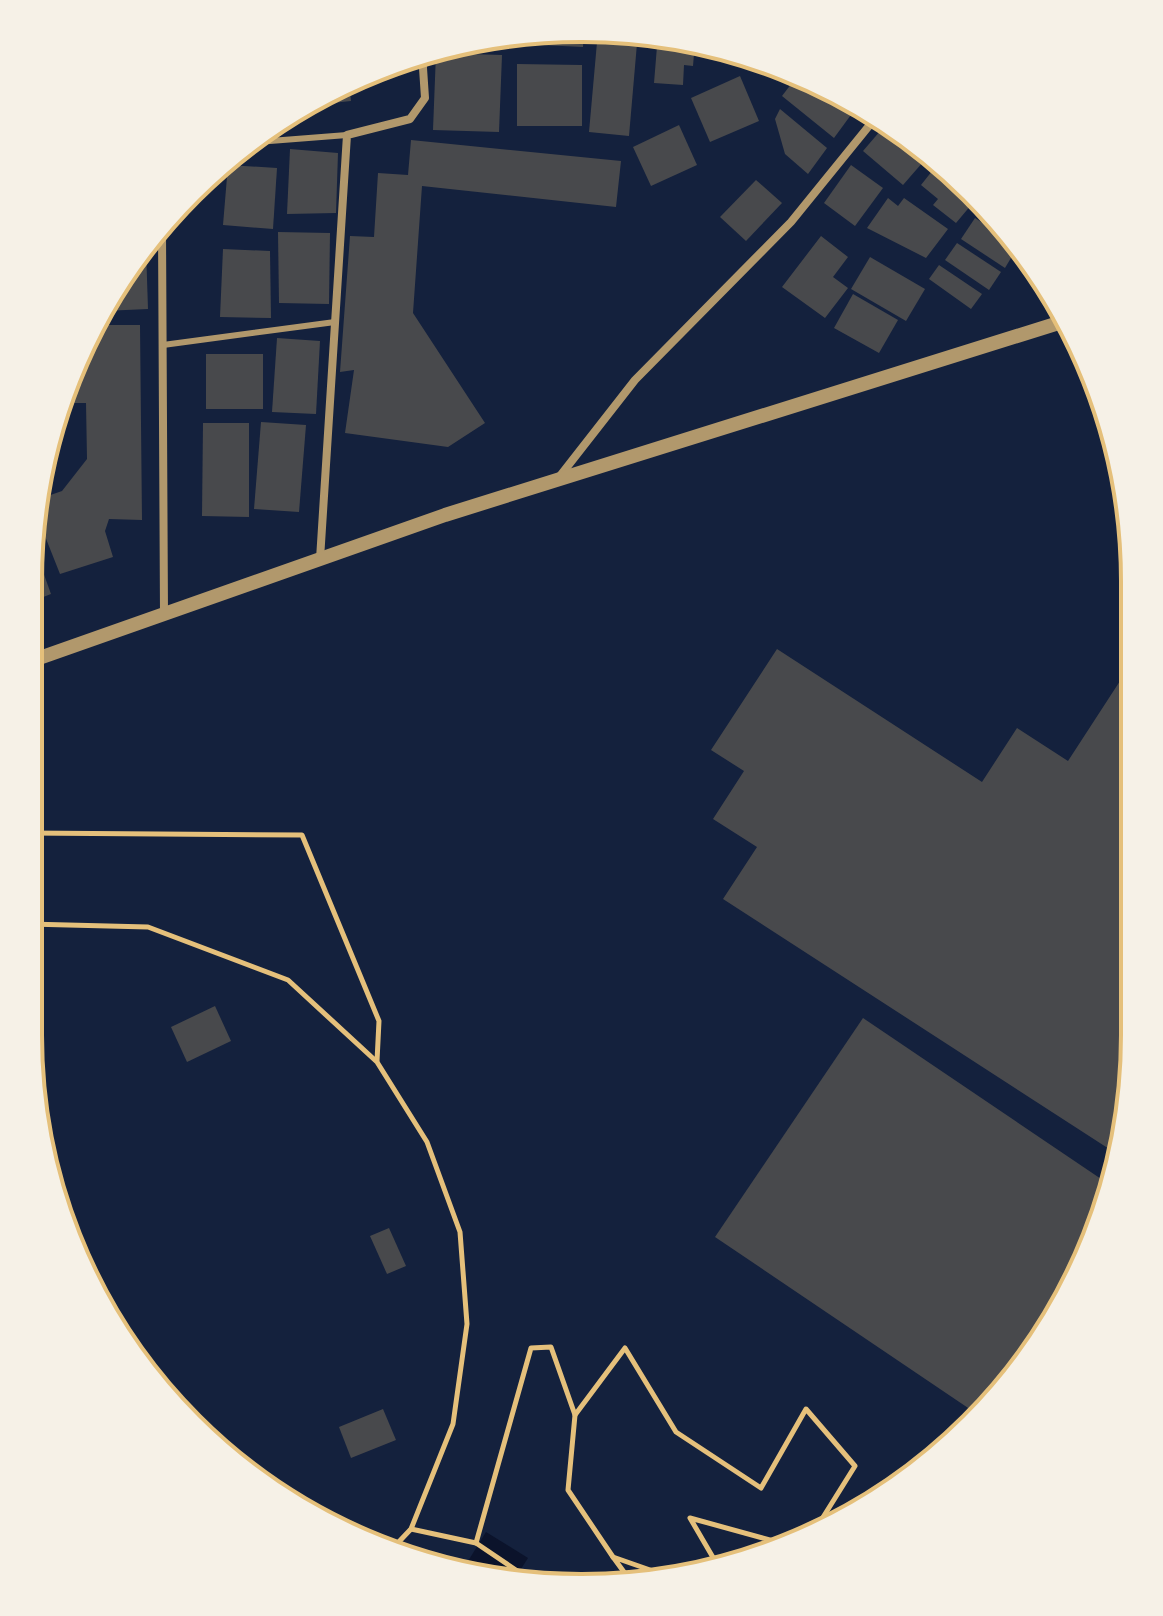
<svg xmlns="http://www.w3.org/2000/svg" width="1163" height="1616" font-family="'Exo 2',sans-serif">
  <rect width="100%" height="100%" fill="#14213d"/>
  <polygon fill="#0b132b" points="486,1532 528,1558 512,1583 478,1574 465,1566"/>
  <g fill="#48494c">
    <polygon points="545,29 584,30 583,47 520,44 520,33"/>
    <polygon points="598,31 638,32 629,136 589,132"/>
    <polygon points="658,34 695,42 693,66 684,65 683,85 654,83"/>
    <polygon points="710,46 751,55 751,57 709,54"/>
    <polygon points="436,53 502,55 499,132 433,130"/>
    <polygon points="517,64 582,65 582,126 517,126"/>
    <polygon points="798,75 833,91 856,108 834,138 782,96"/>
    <polygon points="740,76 759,121 710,142 691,98"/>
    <polygon points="349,80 351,101 303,106 336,85"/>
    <polygon points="780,109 827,148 808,174 785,154 775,119"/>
    <polygon points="887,123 930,154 903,185 863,151"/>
    <polygon points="679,125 697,165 651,186 633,147"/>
    <polygon points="411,140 621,161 616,207 422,186 413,313 485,423 448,447 345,433 354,370 340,372 350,236 374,237 378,173 408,175"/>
    <polygon points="290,149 338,153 336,213 287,214"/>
    <polygon points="940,161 977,198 956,223 933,205 938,199 921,185"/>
    <polygon points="228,165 277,168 273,229 223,225"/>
    <polygon points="851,165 883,188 855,226 824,203"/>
    <polygon points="756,180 782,203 746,241 720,217"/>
    <polygon points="888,198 898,206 904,198 948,229 926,258 867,228"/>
    <polygon points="975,218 1018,246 1005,268 961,239"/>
    <polygon points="278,232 330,233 329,304 279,303"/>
    <polygon points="821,236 848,257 833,277 848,288 825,318 782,287"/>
    <polygon points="957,243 1001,272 989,290 945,260"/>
    <polygon points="146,248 148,309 104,311 121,274"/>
    <polygon points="223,249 270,251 271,318 220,317"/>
    <polygon points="870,257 925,289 906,321 851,289"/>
    <polygon points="939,265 982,294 971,309 929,279"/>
    <polygon points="853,294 898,320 879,353 834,328"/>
    <polygon points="98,325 140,325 142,520 109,519 105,531 113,557 60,574 37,516 39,499 62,491 87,459 86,403 63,403"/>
    <polygon points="277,338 320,341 316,414 272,412"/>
    <rect x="206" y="354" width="57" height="55"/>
    <polygon points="261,422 306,425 299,512 254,509"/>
    <polygon points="203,423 249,423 249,517 202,516"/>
    <polygon points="33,544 51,594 28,603 28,581"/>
    <polygon points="777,649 982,782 1017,728 1068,761 1120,681 1131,688 1134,1071 1120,1156 723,899 757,847 713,819 744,771 711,750"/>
    <polygon points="215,1006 231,1041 187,1062 171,1027"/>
    <polygon points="863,1018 1113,1187 1078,1280 998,1399 980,1416 715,1237"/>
    <polygon points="389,1228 406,1266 387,1274 370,1236"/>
    <polygon points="383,1409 396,1440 351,1458 339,1427"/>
  </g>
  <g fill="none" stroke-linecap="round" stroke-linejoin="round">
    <g stroke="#e5c07b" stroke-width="5">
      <polyline points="28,833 302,835 379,1021 377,1061"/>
      <polyline points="28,924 148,927 288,980 377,1062 427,1142 460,1232 467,1324 453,1424 411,1529 393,1548"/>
      <polyline points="575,1415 568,1490 613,1557"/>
      <polyline points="411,1529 476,1543 535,1583"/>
      <polyline points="476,1543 531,1348 551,1347 575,1415 625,1348 676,1432 761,1488 806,1409 855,1466 812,1535"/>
      <polyline points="718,1566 690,1518 792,1546"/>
      <polyline points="632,1583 613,1557 673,1578"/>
    </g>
    <g stroke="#b1986c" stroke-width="6">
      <polyline points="244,143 347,135"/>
      <polyline points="163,345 335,322"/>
    </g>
    <g stroke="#b1986c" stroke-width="8">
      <polyline points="162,230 164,614"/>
      <polyline points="560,476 635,380 791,222 877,116"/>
      <polyline points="320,559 347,135 410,119 425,98 422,53"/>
    </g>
    <polyline stroke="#b1986c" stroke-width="14" points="28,662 445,515 1065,321"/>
  </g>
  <path d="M0 0H1163V1616H0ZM581 42H582A539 539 0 0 1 1121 581V1035A539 539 0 0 1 582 1574H581A539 539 0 0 1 42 1035V581A539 539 0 0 1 581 42Z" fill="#f6f1e7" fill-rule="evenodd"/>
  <path fill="none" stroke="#e5c07b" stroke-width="4" d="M581 42H582A539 539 0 0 1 1121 581V1035A539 539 0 0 1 582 1574H581A539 539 0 0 1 42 1035V581A539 539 0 0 1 581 42Z"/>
</svg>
